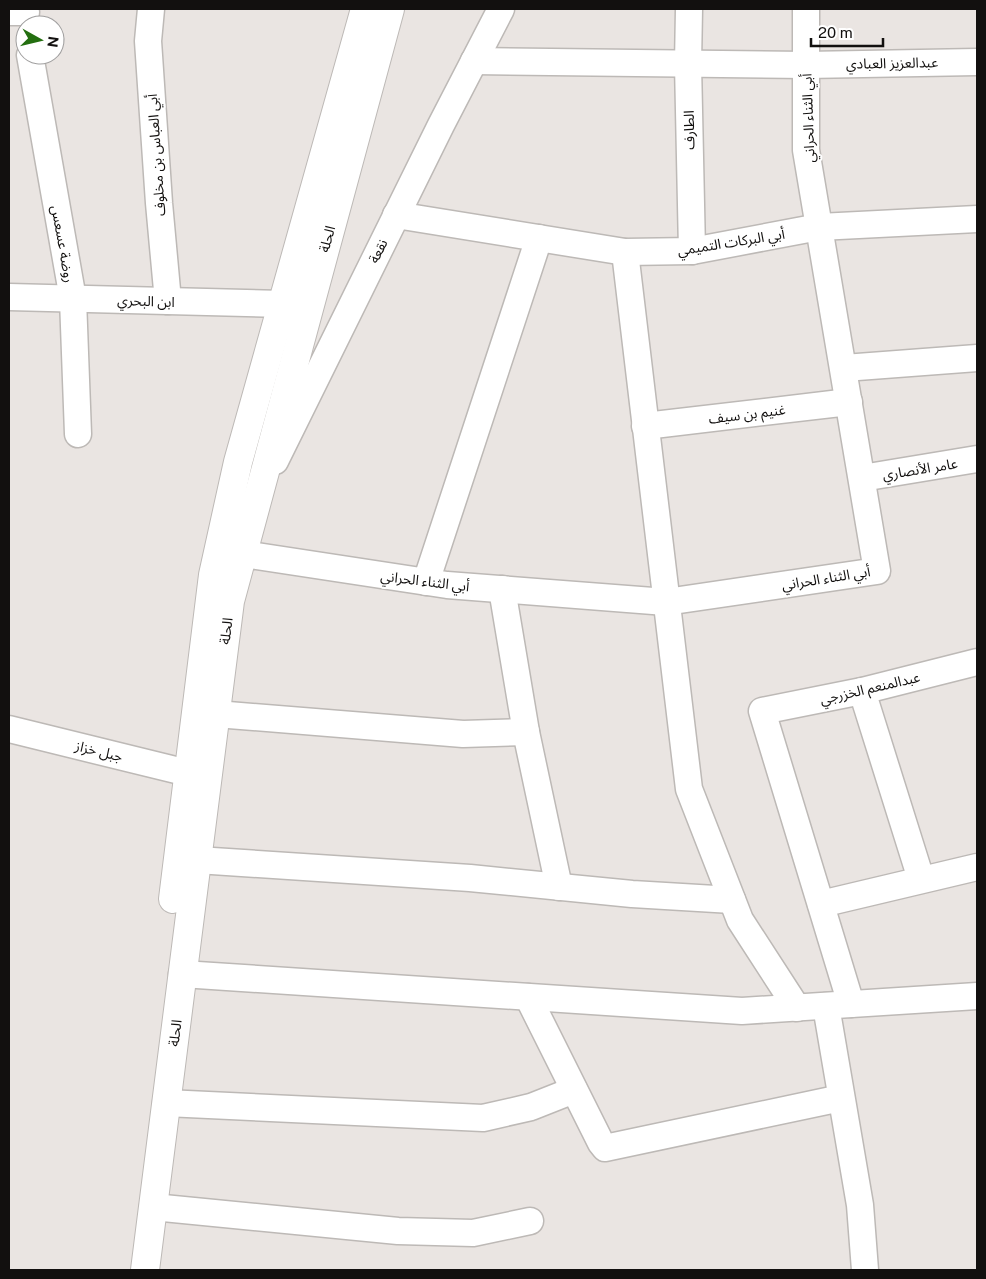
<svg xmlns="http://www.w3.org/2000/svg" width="986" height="1279" font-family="'Public Sans','Noto Sans Arabic',sans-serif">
  <rect width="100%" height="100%" fill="#eae5e2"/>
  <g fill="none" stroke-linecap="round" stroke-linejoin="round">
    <g stroke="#bdb9b6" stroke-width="29">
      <g id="street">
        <polyline points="151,9 148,41 159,203 168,301"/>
        <polyline points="689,9 688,64 692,251"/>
        <polyline points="9,12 26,12"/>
        <polyline points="30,55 73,299 78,434"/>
        <polyline points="474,61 806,65 977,62"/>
        <polyline points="396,215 625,252 692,251 819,227 977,219"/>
        <polyline points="625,252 689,789 740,920 797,1008"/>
        <polyline points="9,297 283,304"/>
        <polyline points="844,368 977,358"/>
        <polyline points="645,426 849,402"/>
        <polyline points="275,461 441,125 501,9"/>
        <polyline points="862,478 977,459"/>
        <polyline points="243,554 447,585 666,602 877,571 806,150 806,9"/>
        <polyline points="426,582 539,238"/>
        <polyline points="502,589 526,732 559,887"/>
        <polyline points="862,691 921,879"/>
        <polyline points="216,714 463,734 526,732"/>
        <polyline points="9,729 188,773"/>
        <polyline points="197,860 470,878 632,894 732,900"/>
        <polyline points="821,904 977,867"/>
        <polyline points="182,974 742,1011 977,996"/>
        <polyline points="528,997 601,1143 605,1148 841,1098"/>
        <polyline points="851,1004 762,711 862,691 977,662"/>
        <polyline points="826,1006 860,1205 865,1270"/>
        <polyline points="166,1103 483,1118 531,1107 574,1090"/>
        <polyline points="153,1207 398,1231 473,1233 530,1221"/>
      </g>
    </g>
    <g stroke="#bdb9b6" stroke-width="30">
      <g id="secondary">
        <polyline points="173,899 213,575 238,462 365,9"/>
        <polyline points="145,1270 230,601 390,9"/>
      </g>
    </g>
    <use href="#street" stroke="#fff" stroke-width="26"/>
    <use href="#secondary" stroke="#fff" stroke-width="28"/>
  </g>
  <g text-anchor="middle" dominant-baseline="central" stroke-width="4" stroke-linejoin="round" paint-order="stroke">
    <g font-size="14" fill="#12100f" stroke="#fff">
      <text transform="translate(892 63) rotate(-1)">عبدالعزيز العبادي</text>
      <text transform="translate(808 118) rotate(-92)">أبي الثناء الحراني</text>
      <text transform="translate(689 130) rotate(-91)">الطارف</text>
      <text transform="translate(156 155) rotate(-94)">أبي العباس بن مخلوف</text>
      <text transform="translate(327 239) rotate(-75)">الحلة</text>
      <text transform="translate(731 242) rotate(-9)">أبي البركات التميمي</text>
      <text transform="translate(63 244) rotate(80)">روضة عسعس</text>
      <text transform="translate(378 251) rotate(-64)">نقعة</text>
      <text transform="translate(146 301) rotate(2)">ابن البحري</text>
      <text transform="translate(747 414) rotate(-7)">غنيم بن سيف</text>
      <text transform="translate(920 469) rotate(-9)">عامر الأنصاري</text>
      <text transform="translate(826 578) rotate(-9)">أبي الثناء الحراني</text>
      <text transform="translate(425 581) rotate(7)">أبي الثناء الحراني</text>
      <text transform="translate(226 631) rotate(-83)">الحلة</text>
      <text transform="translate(870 688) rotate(-13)">عبدالمنعم الخزرجي</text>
      <text transform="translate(99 751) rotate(14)">جبل خزاز</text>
      <text transform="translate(175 1033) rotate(-83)">الحلة</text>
    </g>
  </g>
  <rect width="986" height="1279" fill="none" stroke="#12100f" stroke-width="20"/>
  <g transform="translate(40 40) rotate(98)"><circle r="24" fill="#ffffff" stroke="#a09f9f"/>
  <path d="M0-4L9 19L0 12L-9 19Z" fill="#246f10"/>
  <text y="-8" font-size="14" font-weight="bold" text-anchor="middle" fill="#12100f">N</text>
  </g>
  <path d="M811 38v8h72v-8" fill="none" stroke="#12100f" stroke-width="2.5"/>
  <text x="818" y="38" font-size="15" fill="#12100f" stroke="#ffffff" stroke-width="4" paint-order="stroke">20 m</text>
</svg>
